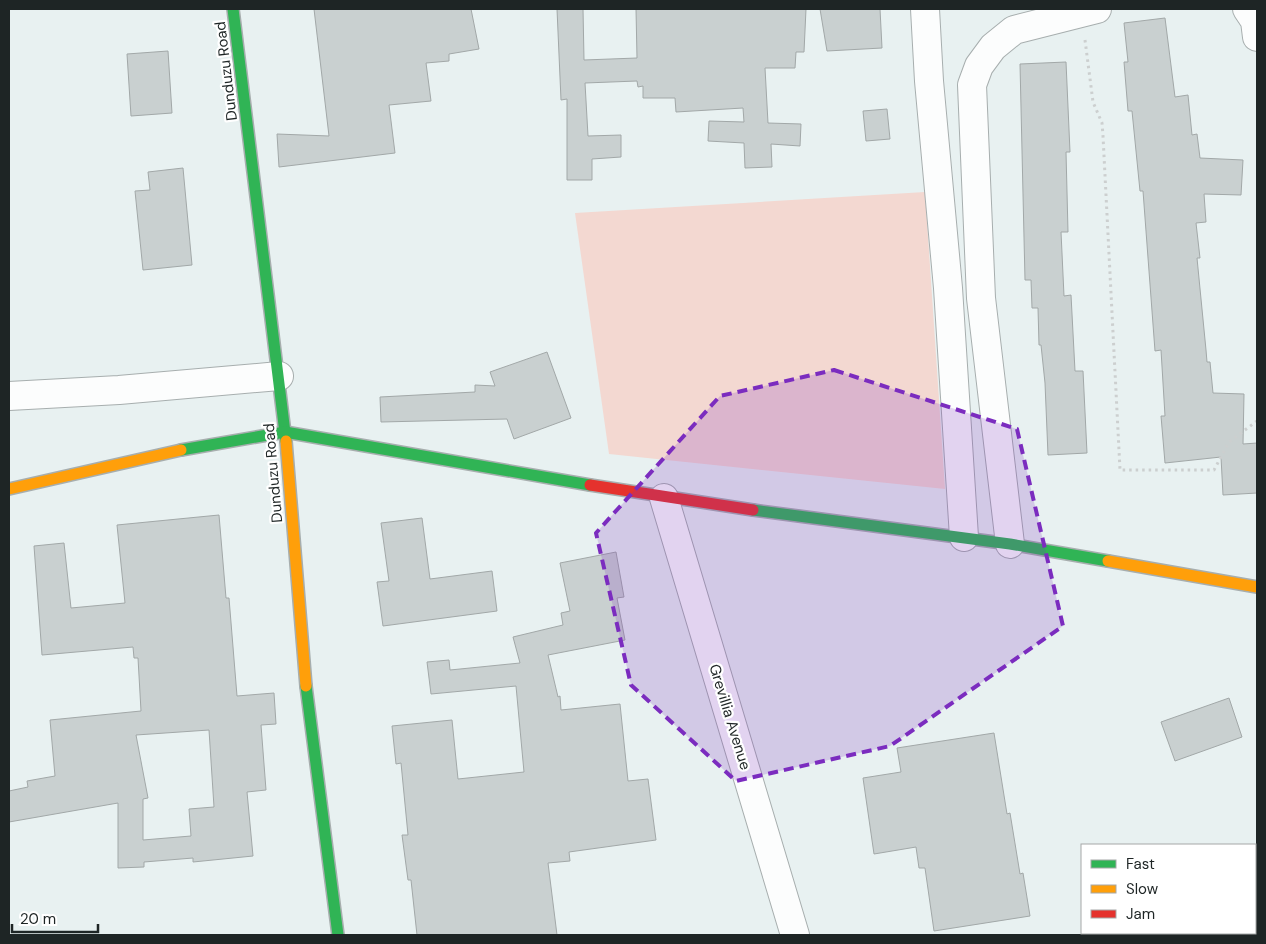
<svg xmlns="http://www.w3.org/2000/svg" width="1266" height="944" font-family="'DM Sans',sans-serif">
  <rect width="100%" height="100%" fill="#e8f1f1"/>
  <polygon fill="#f3d8d1" points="925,192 945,489 609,454 575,213"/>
  <g fill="#c9d0d0" stroke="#a2a8a8" fill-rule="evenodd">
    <polygon points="314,9 471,9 479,49 449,54 449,61 426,63 431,101 389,105 395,153 279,167 277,134 329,136"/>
    <polygon points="557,9 583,9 584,60 637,58 636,9 806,9 804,52 796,52 795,68 765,68 768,123 801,124 800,146 771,144 772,167 745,168 744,143 708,141 709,121 744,122 743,108 676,112 675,98 643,98 643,86 638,87 637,81 585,83 588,136 621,135 621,157 592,159 592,180 567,180 567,99 561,100"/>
    <polygon points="820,9 880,9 882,48 827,51"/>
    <polygon points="1165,18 1175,97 1188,95 1192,135 1197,134 1200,158 1243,160 1241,195 1204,194 1206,222 1196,223 1200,258 1197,258 1206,350 1207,362 1210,362 1213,393 1244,394 1243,444 1257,443 1257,493 1223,495 1221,457 1165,463 1161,416 1165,416 1161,350 1155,351 1143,191 1140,191 1132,111 1128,111 1124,62 1128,62 1124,23"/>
    <polygon points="168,51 172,113 131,116 127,54"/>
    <polygon points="1066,62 1070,152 1066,152 1068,232 1061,232 1064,296 1071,295 1075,371 1083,371 1087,453 1048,455 1045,383 1041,345 1039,345 1038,308 1032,308 1031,280 1025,280 1020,64"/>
    <polygon points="887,109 890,139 866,141 863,111"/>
    <polygon points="183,168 192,265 143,270 135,191 150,190 148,172"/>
    <polygon points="547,352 571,418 514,439 507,419 381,422 380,397 475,392 475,385 495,386 490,372"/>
    <path d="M219,515L226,598H229L237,696L274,693L276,724L261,725L266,790L247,792L253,856L193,862V858L144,862V867L118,868V803L9,822V791L28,787L27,781L55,776L50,720L141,711L138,658H134L133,647L42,655L34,546L64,543L71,608L125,603L117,525ZM209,730L214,807L189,809L191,836L143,840V799L148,798L136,735Z"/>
    <polygon points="422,518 430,579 492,571 497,611 383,626 377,582 389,581 381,523"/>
    <polygon points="616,552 624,597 617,598 625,640 548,655 558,697 560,696 561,710 620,704 628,781 648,779 656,840 569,852 570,861 548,863 557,935 417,935 411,880 408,880 402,835 408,835 401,763 396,764 392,726 452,720 458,779 524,772 516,686 431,694 427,662 449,660 450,670 520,663 513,637 563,625 561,613 570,611 560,563"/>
    <polygon points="1229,698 1242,737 1175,761 1161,722"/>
    <polygon points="994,733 1007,814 1010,813 1020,874 1023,873 1030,916 934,931 925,868 919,868 916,847 874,854 863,778 901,772 897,748"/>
  </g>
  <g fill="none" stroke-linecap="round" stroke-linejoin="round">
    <g stroke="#a7aeae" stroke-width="30">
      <g id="street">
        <polyline points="925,9 929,81 948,288 964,537"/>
        <polyline points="1247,9 1255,21 1257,37"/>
        <polyline points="9,396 119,390 279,376"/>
        <polyline points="664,498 795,935"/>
        <polyline points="1010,544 981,298 972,85 979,66 993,47 1014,30 1097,9"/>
      </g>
    </g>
    <g stroke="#a7aeae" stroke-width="14">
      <g id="fast">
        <polyline points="233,9 286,441"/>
        <polyline points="181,450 285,432 590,485"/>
        <polyline points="753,510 1010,544 1108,561"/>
        <polyline points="306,686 338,935"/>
      </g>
    </g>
    <g stroke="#a7aeae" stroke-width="14">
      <g id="slow">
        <polyline points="286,441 306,686"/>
        <polyline points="9,489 181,450"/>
        <polyline points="1108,561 1257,587"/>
      </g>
    </g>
    <g stroke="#a7aeae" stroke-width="14">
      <polyline id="jam" points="590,485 753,510"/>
    </g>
    <polyline stroke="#cccfcf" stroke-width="3" stroke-dasharray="2.5 4" stroke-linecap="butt" points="1085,40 1093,102 1102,123 1103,136 1120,470 1214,470 1229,442 1257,421"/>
    <use href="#street" stroke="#fcfdfd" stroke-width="28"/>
    <use href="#fast" stroke="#30b455" stroke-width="11"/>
    <use href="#slow" stroke="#ff9f0a" stroke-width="11"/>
    <use href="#jam" stroke="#e5322d" stroke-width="11"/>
  </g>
  <path fill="#7b2cbf" fill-opacity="0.2" stroke="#7b2cbf" stroke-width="4" stroke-dasharray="10 6" stroke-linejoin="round" d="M834,370L1017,429L1063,626L890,746L736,781L631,685L596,533L720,396Z"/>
  <g text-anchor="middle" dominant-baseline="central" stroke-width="4.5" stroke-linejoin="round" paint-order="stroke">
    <g font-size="15" fill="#1e2525" stroke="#fff">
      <text transform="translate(226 71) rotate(-97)">Dunduzu Road</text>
      <text transform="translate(273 473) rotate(-95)">Dunduzu Road</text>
      <text transform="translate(730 717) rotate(73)">Grevillia Avenue</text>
    </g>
  </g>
  <rect width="1266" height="944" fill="none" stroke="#1e2525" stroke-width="20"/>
  <rect x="1081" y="844" width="175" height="90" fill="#ffffff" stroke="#a5a8a8"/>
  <rect x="1091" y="860" width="25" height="8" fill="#30b455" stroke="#a5a8a8"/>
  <text x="1126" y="869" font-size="15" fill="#1e2525">Fast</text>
  <rect x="1091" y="885" width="25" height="8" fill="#ff9f0a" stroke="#a5a8a8"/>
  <text x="1126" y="894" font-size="15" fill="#1e2525">Slow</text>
  <rect x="1091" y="910" width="25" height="8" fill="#e5322d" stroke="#a5a8a8"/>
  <text x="1126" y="919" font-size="15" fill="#1e2525">Jam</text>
  <path d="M12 924v8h86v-8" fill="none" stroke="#1e2525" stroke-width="2.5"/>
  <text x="20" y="924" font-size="15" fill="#1e2525" stroke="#ffffff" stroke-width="4" paint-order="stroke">20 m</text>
</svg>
